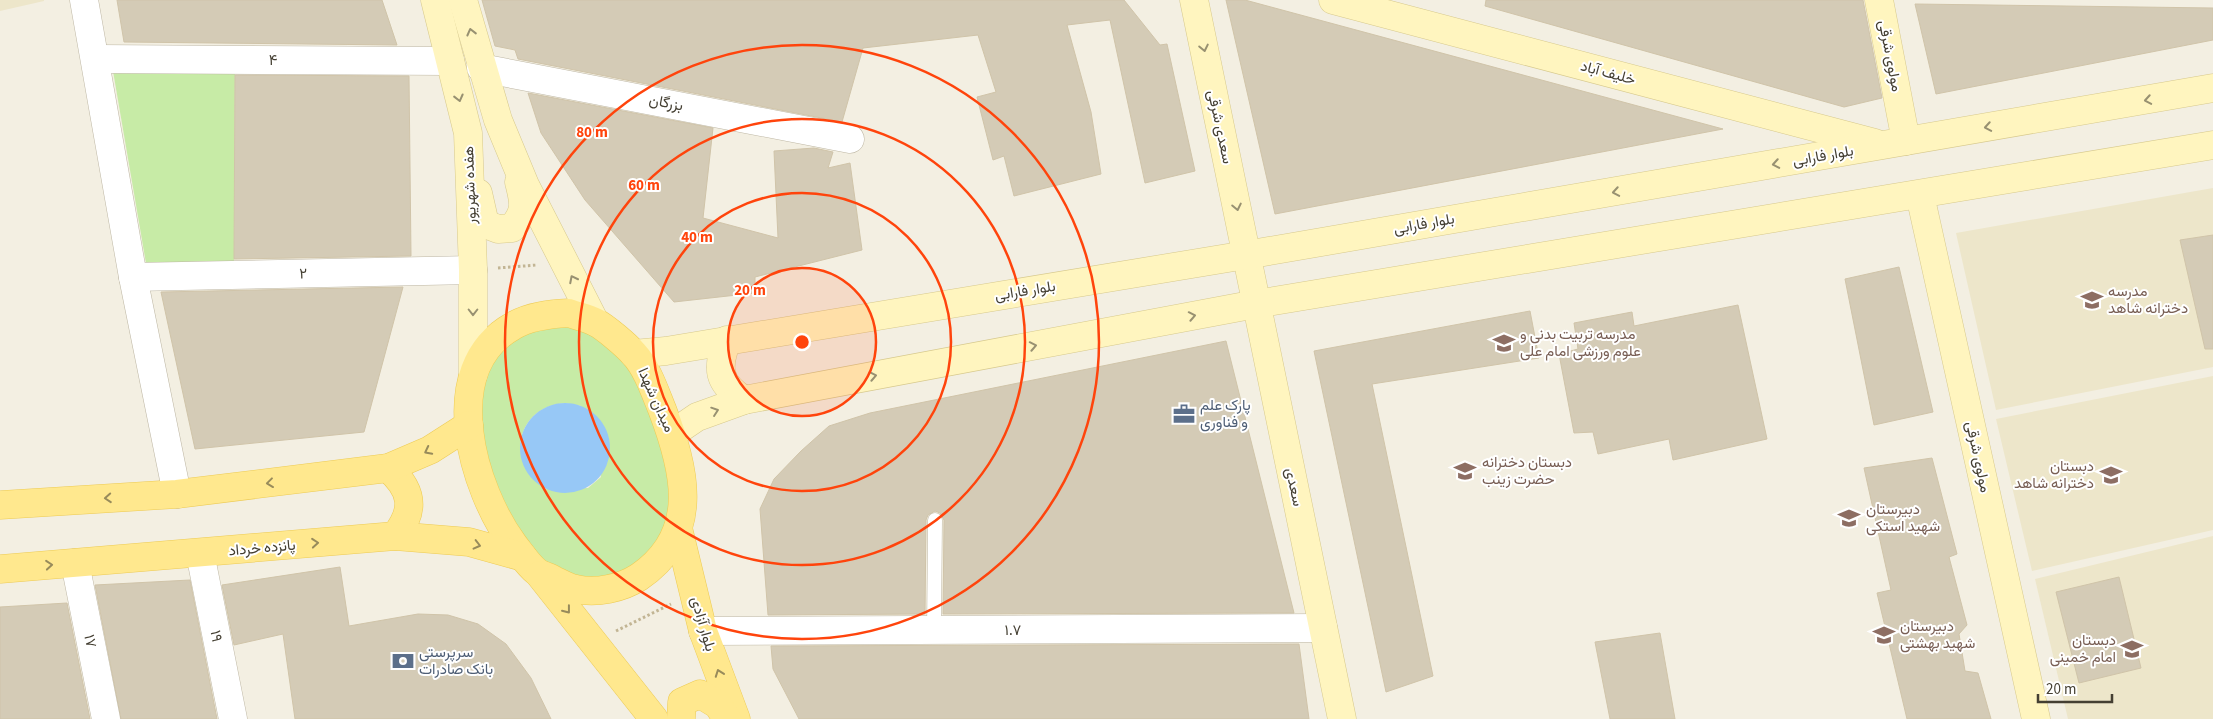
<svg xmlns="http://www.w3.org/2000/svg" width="2213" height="719" font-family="'Source Sans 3',Vazirmatn,sans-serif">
  <rect width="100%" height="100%" fill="#f3efe2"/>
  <g fill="#ede6ca">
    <polygon points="0,0 44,0 44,1 0,11"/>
    <polygon points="2213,188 2213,367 1996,410 1956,233"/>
    <polygon points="2213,376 2213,530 2032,571 1996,419"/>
    <polygon points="2213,536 2213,719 2068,719 2035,579"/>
  </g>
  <g fill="#c7eba6" fill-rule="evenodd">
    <polygon points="113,71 235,71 234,264 147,269"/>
    <path d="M583,324L628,358L671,456L674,516L641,565L608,580L567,578L520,544L481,452L479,384L494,355L536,325ZM565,403L581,406L601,477L588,488L546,489C505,464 515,407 565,403Z"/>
  </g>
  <circle fill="#97c8f6" cx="565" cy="448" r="45"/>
  <g fill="#d4cbb6" stroke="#d0c4a9">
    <polygon points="117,0 382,0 397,45 124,42"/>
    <polygon points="482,0 1124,0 1160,45 1167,44 1195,171 1145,183 1110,20 1067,25 1091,112 1101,174 1014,196 1004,156 993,160 977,97 996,92 978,35 863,48 842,122 518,59 515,50 495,46"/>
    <polygon points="1226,0 1245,0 1723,129 1275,214"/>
    <polygon points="1486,0 1863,0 1882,98 1844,107 1485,6"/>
    <polygon points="1915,4 2213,8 2213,40 1936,94"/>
    <polygon points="235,75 409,76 411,256 234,259"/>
    <polygon points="528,93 713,128 703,218 778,238 774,151 814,148 833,152 828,168 850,163 862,250 755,277 755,293 674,302 585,200 541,133"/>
    <polygon points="2213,235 2213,349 2205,349 2180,240"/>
    <polygon points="1899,267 1933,412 1874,425 1845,279"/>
    <polygon points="403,287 364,432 195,449 161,292"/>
    <polygon points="1738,305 1767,439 1673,460 1669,439 1598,454 1593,432 1574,433 1559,354 1578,349 1574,323 1632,312 1634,326"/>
    <polygon points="1530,311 1539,358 1372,384 1433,676 1386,692 1314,351"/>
    <polygon points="1226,341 1294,613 943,614 944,520 940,513 935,511 928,515 926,520 925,614 768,615 760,509 774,479 801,451 829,426 870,413"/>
    <polygon points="1932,458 1957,554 1949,557 1967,625 1959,634 1965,671 1978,673 1991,719 1907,719 1877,593 1891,590 1864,468"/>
    <polygon points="340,567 349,626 418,614 448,615 478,624 506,644 531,678 551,719 295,719 283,634 234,645 222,585"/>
    <polygon points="2119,577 2141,668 2079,683 2056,592"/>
    <polygon points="190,580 217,719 121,719 95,585"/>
    <polygon points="67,603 90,719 0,719 0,607"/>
    <polygon points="1660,633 1675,719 1610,719 1595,642"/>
    <polygon points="1299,644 1309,719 799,719 773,669 771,646"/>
  </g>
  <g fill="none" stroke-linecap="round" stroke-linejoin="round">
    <g stroke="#beb7a4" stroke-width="15">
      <polyline id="lane" points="934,630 935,520"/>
    </g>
    <g stroke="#beb7a4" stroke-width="29">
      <g id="street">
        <polyline points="84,0 133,277 177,494"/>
        <polyline points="96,59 450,61"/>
        <polyline points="481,68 850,139"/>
        <polyline points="133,277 473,270"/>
        <polyline points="200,553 233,719"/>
        <polyline points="75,563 106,719"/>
        <polyline points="703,631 1323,628"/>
      </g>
    </g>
    <g stroke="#d7c98d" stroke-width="29">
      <g id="secondary">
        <polyline points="435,0 468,133 473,270 473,375"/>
        <polyline points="463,0 498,120 525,185 595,322"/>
        <polyline points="1194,0 1342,719"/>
        <polyline points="1333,0 1875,143"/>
        <polyline points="1879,0 1906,141"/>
        <path d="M478,193L485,224L498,229L512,228C527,211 524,202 519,182"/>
        <polyline points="1920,195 2036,719"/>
        <path d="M727,340C716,369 718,383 744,400"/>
        <polyline points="634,354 666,351 1246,255 2213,88"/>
        <polyline points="672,434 697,417 744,400 1256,304 2213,145"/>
      </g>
    </g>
    <g stroke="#edcb55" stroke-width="29">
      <g id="primary">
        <path d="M569,313C577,316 587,318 595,322C605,327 626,345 634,354C647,368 655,392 662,409C685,469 702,534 639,577C622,588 596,594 576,589C568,588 561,583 554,580C549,577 541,575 537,572C528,565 521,554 514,545C473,490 436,369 513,326C529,316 550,314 569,313Z"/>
        <path d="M388,468C413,490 416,510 395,536"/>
        <polyline points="0,505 177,494 388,468 430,450 469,425"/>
        <polyline points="678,528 703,631 736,719"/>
        <polyline points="0,569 395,536 469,542 523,557"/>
        <polyline points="540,575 654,719"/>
        <polyline points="681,719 682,702 700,694 718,705 727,719"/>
      </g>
    </g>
    <g stroke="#c2b594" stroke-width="3" stroke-dasharray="2.5 2.5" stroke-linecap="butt">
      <polyline points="498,268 537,265"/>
      <polyline points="616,631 671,604"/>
    </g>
    <use href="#lane" stroke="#fff" stroke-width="14"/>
    <use href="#street" stroke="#fff" stroke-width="28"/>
    <use href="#secondary" stroke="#fff5bf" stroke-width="28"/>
    <use href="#primary" stroke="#ffe88e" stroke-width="28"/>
  </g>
  <defs><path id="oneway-chevron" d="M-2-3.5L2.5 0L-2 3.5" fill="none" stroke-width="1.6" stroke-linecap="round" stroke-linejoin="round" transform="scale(1.25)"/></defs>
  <g stroke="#989171">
    <use href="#oneway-chevron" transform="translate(471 32) rotate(-104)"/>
    <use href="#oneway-chevron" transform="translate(1204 48) rotate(78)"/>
    <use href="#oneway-chevron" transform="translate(459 98) rotate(76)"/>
    <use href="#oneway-chevron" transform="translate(2148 100) rotate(170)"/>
    <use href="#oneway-chevron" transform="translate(1988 127) rotate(170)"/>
    <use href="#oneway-chevron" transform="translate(1776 164) rotate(170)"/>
    <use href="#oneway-chevron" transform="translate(1616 192) rotate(170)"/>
    <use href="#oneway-chevron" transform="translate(1237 207) rotate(78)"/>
    <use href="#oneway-chevron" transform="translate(573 279) rotate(-117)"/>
    <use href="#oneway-chevron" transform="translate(473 312) rotate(90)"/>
    <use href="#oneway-chevron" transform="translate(1192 316) rotate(-11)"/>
    <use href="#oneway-chevron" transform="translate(1033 346) rotate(-11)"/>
    <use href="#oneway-chevron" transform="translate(873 376) rotate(-11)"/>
    <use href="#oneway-chevron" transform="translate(715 411) rotate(-19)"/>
  </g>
  <g stroke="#988b5b">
    <use href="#oneway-chevron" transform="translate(428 451) rotate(153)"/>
    <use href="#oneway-chevron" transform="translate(270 483) rotate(173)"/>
    <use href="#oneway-chevron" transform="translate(108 498) rotate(176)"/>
    <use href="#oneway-chevron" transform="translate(315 543) rotate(-5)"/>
    <use href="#oneway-chevron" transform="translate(477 545) rotate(14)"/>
    <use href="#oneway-chevron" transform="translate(49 565) rotate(-5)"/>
    <use href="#oneway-chevron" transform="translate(567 610) rotate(52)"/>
    <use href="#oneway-chevron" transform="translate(719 673) rotate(-110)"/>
  </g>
  <circle cx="802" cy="342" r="74" fill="#ff440c" fill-opacity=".12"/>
  <g fill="none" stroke="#ff440c" stroke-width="2.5">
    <circle cx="802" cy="342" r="74"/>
    <circle cx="802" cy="342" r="149"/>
    <circle cx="802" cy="342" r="223"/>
    <circle cx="802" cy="342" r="297"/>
  </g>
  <defs>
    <g id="school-bare" transform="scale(1.725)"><path d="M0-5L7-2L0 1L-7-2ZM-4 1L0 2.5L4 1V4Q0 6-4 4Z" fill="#8d6e63" stroke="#fff" stroke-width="2.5" paint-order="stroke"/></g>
    <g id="office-bare" transform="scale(1.725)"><path d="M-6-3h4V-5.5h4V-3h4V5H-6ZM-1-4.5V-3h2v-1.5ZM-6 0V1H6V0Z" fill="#5c6f8a" stroke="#fff" stroke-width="2.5" paint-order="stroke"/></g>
    <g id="bank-bare" transform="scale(1.725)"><path d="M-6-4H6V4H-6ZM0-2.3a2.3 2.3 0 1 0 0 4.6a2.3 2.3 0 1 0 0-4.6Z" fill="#5c6f8a" stroke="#fff" stroke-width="2.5" paint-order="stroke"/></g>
  </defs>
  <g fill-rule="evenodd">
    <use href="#school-bare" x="2092" y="300"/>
    <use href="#school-bare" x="1504" y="343"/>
    <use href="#office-bare" x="1184" y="414"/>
    <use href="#school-bare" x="1465" y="471"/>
    <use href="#school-bare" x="2111" y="475"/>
    <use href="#school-bare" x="1849" y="518"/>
    <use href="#school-bare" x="1884" y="635"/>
    <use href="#school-bare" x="2132" y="649"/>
    <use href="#bank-bare" x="403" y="661"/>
  </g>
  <g text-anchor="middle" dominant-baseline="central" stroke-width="4" stroke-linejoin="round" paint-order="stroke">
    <g font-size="15" fill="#443f32" stroke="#fff">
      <text transform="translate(1890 56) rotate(79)">مولوی شرقی</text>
      <text x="273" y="60">۴</text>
      <text transform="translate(1608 73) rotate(15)">خلیف آباد</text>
      <text transform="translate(666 103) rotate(11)">بزرگان</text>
      <text transform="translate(1220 127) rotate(78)">سعدی شرقی</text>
      <text transform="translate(1823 156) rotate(-10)">بلوار فارابی</text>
      <text transform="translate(470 185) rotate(-92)">هفده شهریور</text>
      <text transform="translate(1424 224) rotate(-10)">بلوار فارابی</text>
      <text transform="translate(303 274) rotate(-1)">۲</text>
      <text transform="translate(1025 291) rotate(-9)">بلوار فارابی</text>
      <text transform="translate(656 400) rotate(66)">میدان شهدا</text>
      <text transform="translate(1978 457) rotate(78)">مولوی شرقی</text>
      <text transform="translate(1294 487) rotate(78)">سعدی</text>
      <text transform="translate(262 548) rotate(-5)">پانزده خرداد</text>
      <text transform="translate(703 624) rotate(74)">بلوار آزادی</text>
      <text x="1013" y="630">۱.۷</text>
      <text transform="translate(216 636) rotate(79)">۱۹</text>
      <text transform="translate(90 641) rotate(79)">۱۷</text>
    </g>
    <g font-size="15" fill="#785e54" stroke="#fff" text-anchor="start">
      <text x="2108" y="291">مدرسه<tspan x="2108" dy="17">دخترانه شاهد</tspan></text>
      <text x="1520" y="334">مدرسه تربیت بدنی و<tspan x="1520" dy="17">علوم ورزشی امام علی</tspan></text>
      <text x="1482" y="462">دبستان دخترانه<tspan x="1482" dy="17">حضرت زینب</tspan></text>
      <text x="2094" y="466" text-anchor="end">دبستان<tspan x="2094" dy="17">دخترانه شاهد</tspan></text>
      <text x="1866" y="509">دبیرستان<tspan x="1866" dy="17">شهید استکی</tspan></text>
      <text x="1900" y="626">دبیرستان<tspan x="1900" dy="17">شهید بهشتی</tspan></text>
      <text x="2116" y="640" text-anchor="end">دبستان<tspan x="2116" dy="17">امام خمینی</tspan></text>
    </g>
    <g font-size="15" fill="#4e5e75" stroke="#fff" text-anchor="start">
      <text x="1200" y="405">پارک علم<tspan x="1200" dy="17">و فناوری</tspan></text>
      <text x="419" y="652">سرپرستی<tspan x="419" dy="17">بانک صادرات</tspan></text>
    </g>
  </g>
  <circle cx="802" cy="342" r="8" fill="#ff440c" stroke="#fff" stroke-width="2.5"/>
  <g font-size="15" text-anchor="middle" font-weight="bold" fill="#ff440c" stroke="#fff" stroke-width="4" stroke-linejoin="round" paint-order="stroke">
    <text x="592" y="137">80 m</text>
    <text x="644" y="190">60 m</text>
    <text x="697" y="242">40 m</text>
    <text x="750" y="295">20 m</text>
  </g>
  <path d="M2038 694v8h74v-8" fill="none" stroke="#443f32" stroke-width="2.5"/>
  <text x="2046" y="694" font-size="15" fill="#443f32" stroke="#ffffff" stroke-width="4" paint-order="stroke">20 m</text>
</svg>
